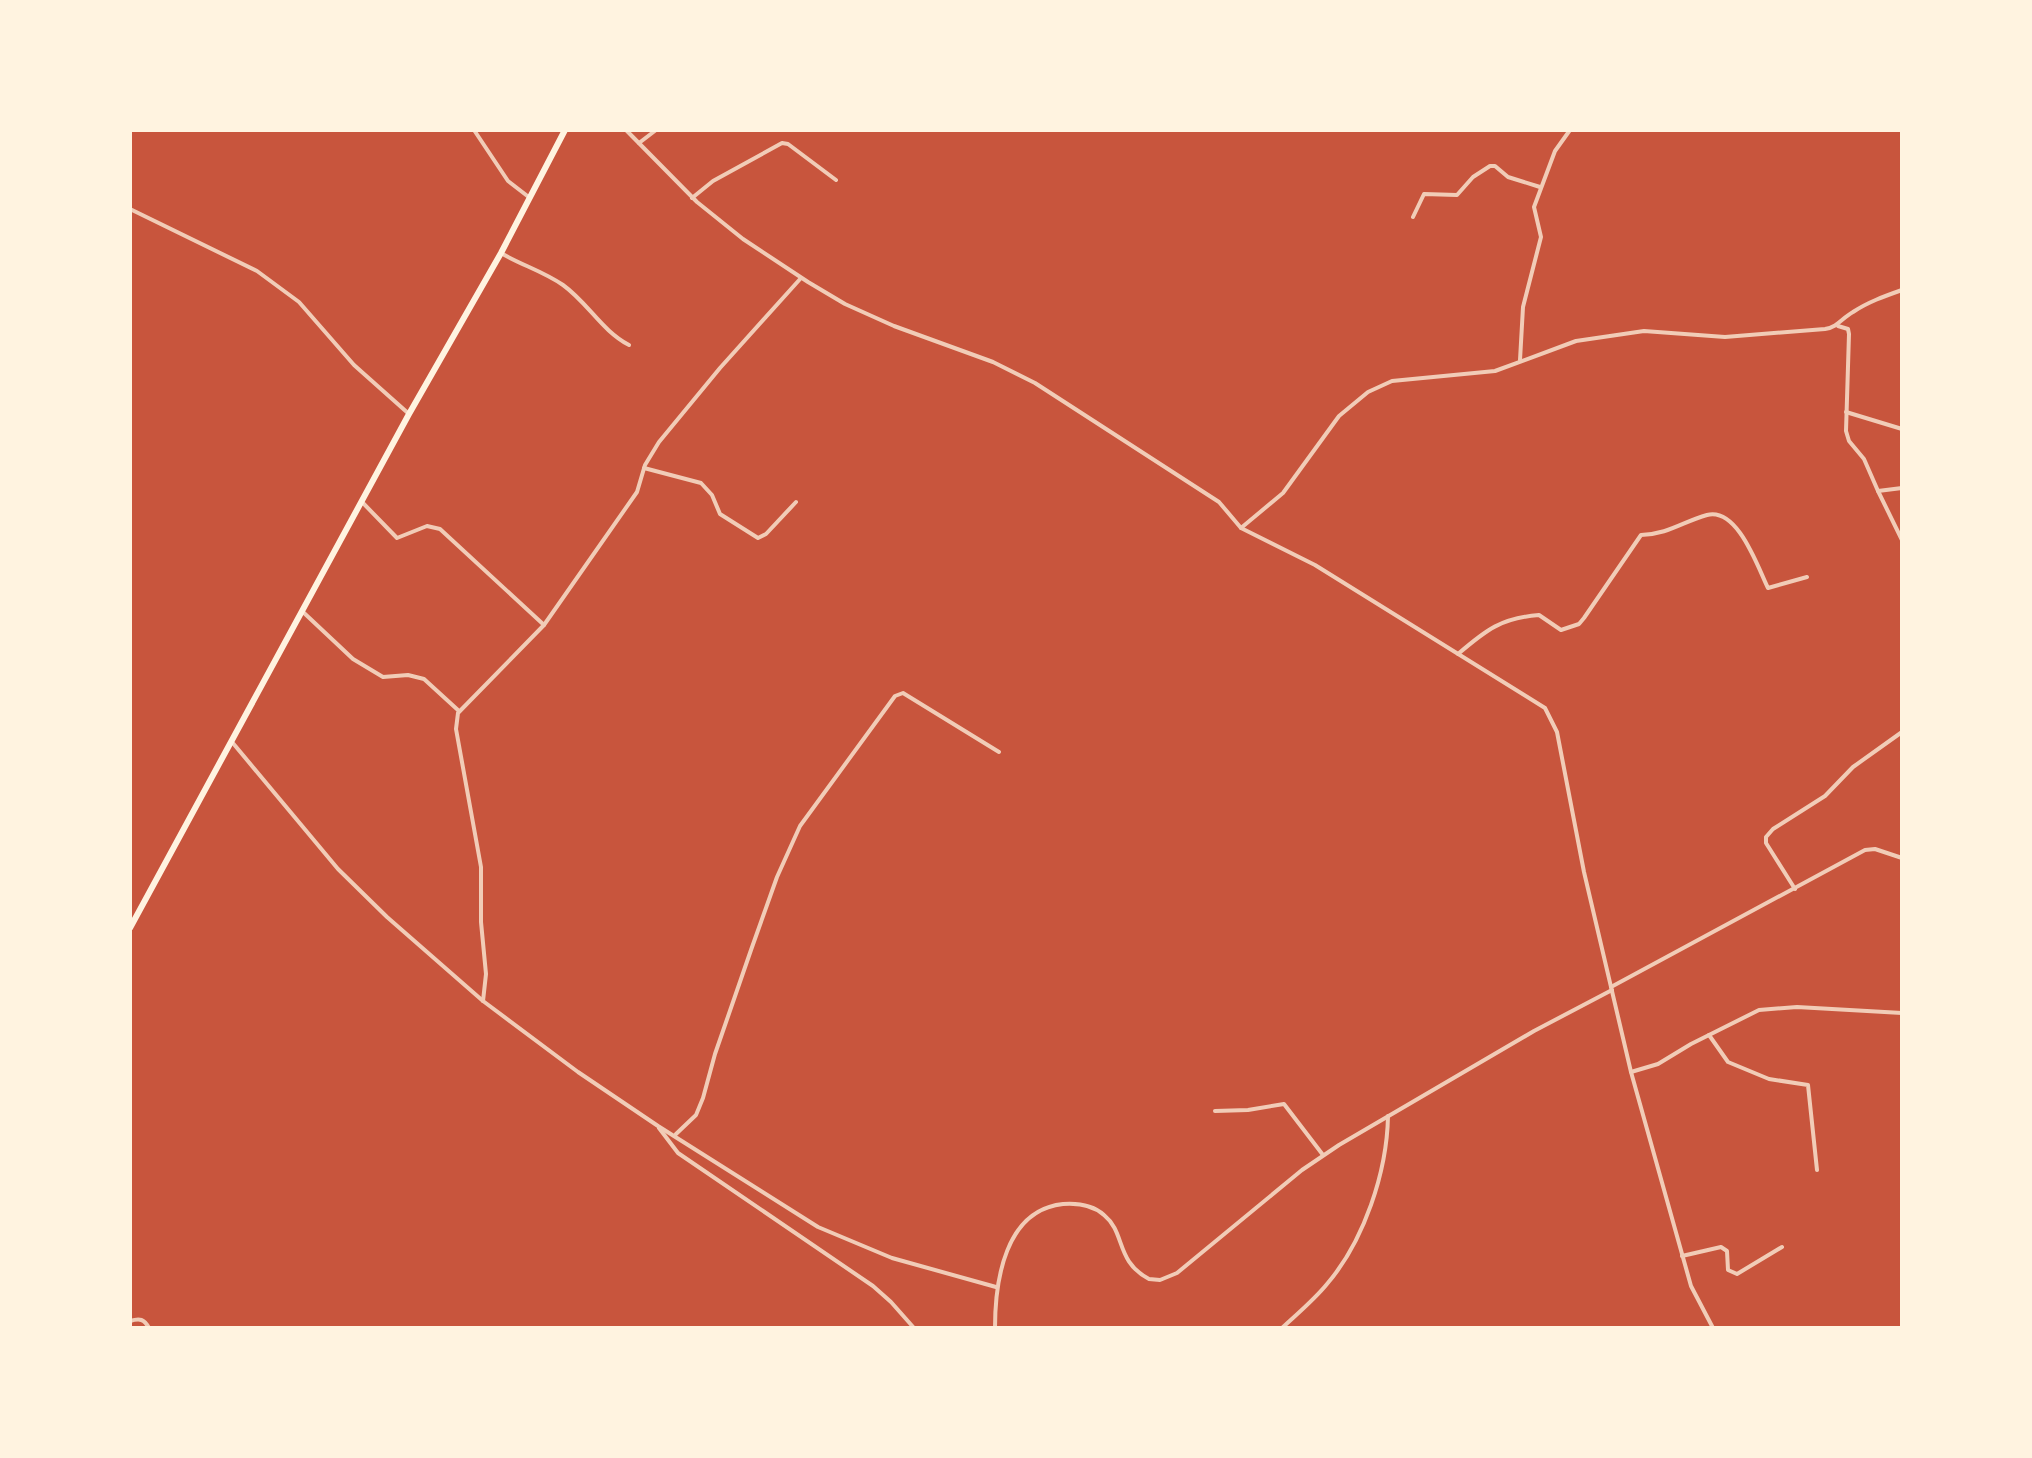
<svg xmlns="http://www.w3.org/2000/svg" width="2032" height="1458" font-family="Commissioner,sans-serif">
  <rect width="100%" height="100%" fill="#c8553d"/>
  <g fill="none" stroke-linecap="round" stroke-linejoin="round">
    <g stroke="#f1ccb7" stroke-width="4">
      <polyline points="474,130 508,181 530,198"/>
      <polyline points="626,130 697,202 743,239 808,282 845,304 894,326 993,362 1035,383 1219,502 1241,528 1315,565 1545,708 1557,732 1584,872 1631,1072 1691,1286 1713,1328"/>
      <polyline points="639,143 656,130"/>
      <polyline points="692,198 713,181 782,143 788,144 836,180"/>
      <polyline points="130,209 257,271 299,302 354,365 409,414"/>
      <polyline points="1413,217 1424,194 1457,195 1473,177 1490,166 1495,166 1508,177 1540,187"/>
      <path d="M501,253C521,265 543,271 563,285C588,303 602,331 629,345"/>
      <polyline points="1838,326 1848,329 1849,334 1846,431 1849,441 1864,459 1878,491 1902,488"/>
      <polyline points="1520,360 1523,307 1541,237 1534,207 1555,151 1570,130"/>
      <polyline points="1846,412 1902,429"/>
      <polyline points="644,468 701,483 712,495 720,514 758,538 766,534 796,502"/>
      <polyline points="1878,491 1902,540"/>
      <polyline points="362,502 397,538 427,526 440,529 544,625"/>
      <path d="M1241,528L1283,493L1339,416L1368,392L1392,381L1495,371L1576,341L1644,331L1725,337L1825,329C1838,327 1842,318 1853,312C1868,302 1885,296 1902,290"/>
      <polyline points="303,612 353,659 383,677 408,675 424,679 459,711"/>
      <path d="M1458,654C1486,630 1501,618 1539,615L1561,630L1579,624L1584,618L1641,535C1669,534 1682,522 1707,515C1738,507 1758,568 1768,588L1807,577"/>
      <polyline points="232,742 338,869 387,917 483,1001 578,1072 658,1126 818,1227 892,1258 996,1287"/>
      <polyline points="1795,889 1766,843 1766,837 1773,829 1825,796 1853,767 1902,732"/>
      <polyline points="1611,987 1865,850 1875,849 1902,858"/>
      <polyline points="483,1001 486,974 481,922 481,867 456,729 458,713 544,625 637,492 645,465 659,442 720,368 801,278"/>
      <polyline points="1709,1035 1728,1062 1769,1079 1808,1085 1817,1170"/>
      <polyline points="1631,1072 1658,1064 1691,1044 1759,1010 1797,1007 1902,1013"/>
      <polyline points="1215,1111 1248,1110 1284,1104 1323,1155"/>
      <polyline points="659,1128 678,1153 873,1286 891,1302 914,1328"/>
      <polyline points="676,1134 696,1115 703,1098 715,1054 751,950 777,877 800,826 895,696 903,693 999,752"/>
      <polyline points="1682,1256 1721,1247 1727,1251 1728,1270 1737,1274 1782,1247"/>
      <path d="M130,1321C140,1318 144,1319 149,1328"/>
      <path d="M995,1328C995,1281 1005,1210 1063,1204C1077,1203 1093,1205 1104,1215C1126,1233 1115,1261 1149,1279L1160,1280L1177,1273L1302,1170L1339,1145L1534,1031L1612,990"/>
      <path d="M1282,1328C1297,1314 1314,1300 1327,1284C1364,1241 1387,1172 1388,1116"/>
    </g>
    <polyline stroke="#fff3e0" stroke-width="6" points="130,928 409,414 501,253 565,130"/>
  </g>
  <rect width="2032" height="1458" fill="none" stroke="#fff3e0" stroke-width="264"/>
</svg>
